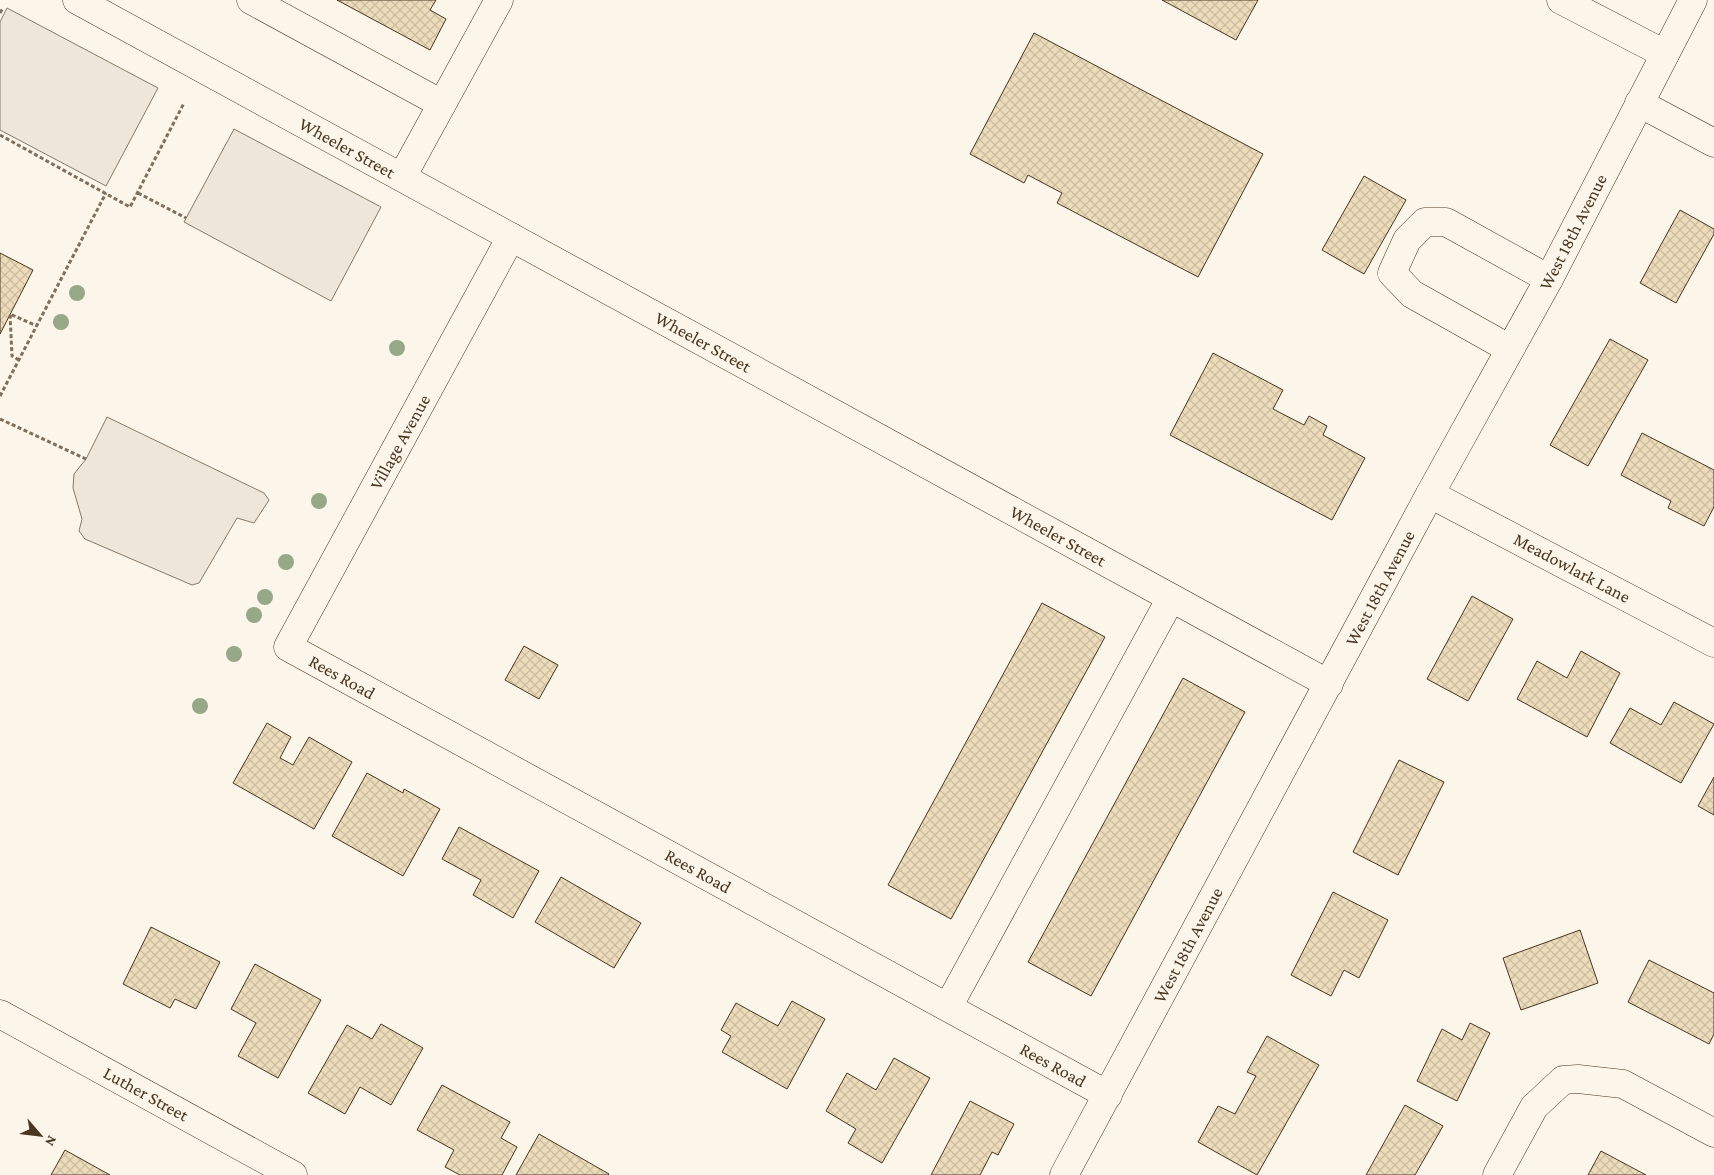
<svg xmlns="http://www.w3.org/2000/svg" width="1714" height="1175" font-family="'Crimson Pro',serif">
  <defs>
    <pattern id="building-cross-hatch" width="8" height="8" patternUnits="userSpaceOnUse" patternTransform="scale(1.25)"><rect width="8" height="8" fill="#ecdcbc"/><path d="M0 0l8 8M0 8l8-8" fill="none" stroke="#ccbda1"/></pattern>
  </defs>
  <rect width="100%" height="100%" fill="#fbf6e9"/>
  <g fill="#ede6d9" stroke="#887966">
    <polygon points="7,8 158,88 106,186 0,130 0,22"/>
    <polygon points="234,129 381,207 331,301 184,222"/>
    <polygon points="107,417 264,493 269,500 254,523 237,518 199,583 192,585 85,539 79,531 82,519 73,488 74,474 86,459"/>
  </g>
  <g fill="url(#building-cross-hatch)" stroke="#4a3520">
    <polygon points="337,0 436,0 430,10 446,19 430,50"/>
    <polygon points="1162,0 1258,0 1236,40"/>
    <polygon points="1034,33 1263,154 1198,277 1057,203 1062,193 1028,175 1024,183 970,154"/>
    <polygon points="1364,176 1406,200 1364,274 1322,250"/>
    <polygon points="1680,210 1714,229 1714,234 1676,303 1640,283"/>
    <polygon points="0,253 33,270 0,334"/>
    <polygon points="1610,339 1648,360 1588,466 1550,445"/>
    <polygon points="1213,353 1283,390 1273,409 1304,425 1309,416 1327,426 1323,435 1365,458 1332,520 1170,435"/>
    <polygon points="1642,433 1714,470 1714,507 1704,526 1668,508 1671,501 1621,475"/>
    <polygon points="1472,596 1513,619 1468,701 1427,679"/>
    <polygon points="1042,603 1105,637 951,919 888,885"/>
    <polygon points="524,646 558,665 539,699 505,680"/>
    <polygon points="1581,651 1620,673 1587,737 1517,699 1537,661 1567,678"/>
    <polygon points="1183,678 1245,712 1091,996 1028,962"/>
    <polygon points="1674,702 1714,724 1681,783 1610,743 1630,708 1661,725"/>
    <polygon points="267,723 291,737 280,758 293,765 309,737 352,762 314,829 233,783"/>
    <polygon points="1399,760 1444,782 1398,875 1353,852"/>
    <polygon points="367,773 403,793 404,789 440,809 403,876 332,836"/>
    <polygon points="1714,777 1714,815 1698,806"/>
    <polygon points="459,827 539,871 513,918 473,895 481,880 442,859"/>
    <polygon points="561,877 641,923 614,968 535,922"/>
    <polygon points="1333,892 1388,920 1359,978 1344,970 1331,996 1291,975"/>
    <polygon points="151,927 220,962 196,1009 175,999 170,1008 123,984"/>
    <polygon points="1580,930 1598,983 1521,1010 1503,958"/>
    <polygon points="1649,960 1714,993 1714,1034 1709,1044 1628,1002"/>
    <polygon points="255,964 321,1000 278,1078 238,1056 256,1023 231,1009"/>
    <polygon points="792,1001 825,1019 787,1089 722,1052 731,1036 721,1030 736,1003 778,1026"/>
    <polygon points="1470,1023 1490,1033 1457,1101 1417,1081 1442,1029 1462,1040"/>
    <polygon points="381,1024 423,1048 391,1105 360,1087 345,1114 308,1093 347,1025 372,1039"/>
    <polygon points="1267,1036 1319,1065 1257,1175 1198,1142 1218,1106 1235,1114 1256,1076 1247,1072"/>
    <polygon points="894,1058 930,1078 882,1163 848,1143 856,1129 826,1111 847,1073 876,1090"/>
    <polygon points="442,1085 510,1122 501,1138 517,1147 502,1175 460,1175 445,1167 454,1150 417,1130"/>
    <polygon points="970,1101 1014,1124 998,1155 992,1152 980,1175 931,1175"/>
    <polygon points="1405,1105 1443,1126 1415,1175 1366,1175"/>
    <polygon points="539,1134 609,1174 608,1175 516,1175"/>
    <polygon points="65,1150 110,1175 51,1175"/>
    <polygon points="1601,1151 1646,1175 1588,1175"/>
  </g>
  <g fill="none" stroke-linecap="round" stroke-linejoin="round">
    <g stroke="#4a3520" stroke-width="29">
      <g id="minor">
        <polyline points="77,0 1329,684"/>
        <polyline points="251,0 442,104"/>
        <polyline points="1561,0 1665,54"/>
        <polyline points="1639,103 1714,143"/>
        <polyline points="402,177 499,0"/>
        <polyline points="511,237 288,647 1108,1095"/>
        <polyline points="1510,349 1412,294 1392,273 1407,240 1425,222 1446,222 1549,279"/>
        <polyline points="1430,494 1714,643"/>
        <polyline points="948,1007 1171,598"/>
        <polyline points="0,1014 293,1175"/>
        <polyline points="1064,1175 1430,494 1549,279 1693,0"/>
        <polyline points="1497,1175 1534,1107 1563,1080 1578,1079 1623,1084 1714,1133"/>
      </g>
    </g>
    <g stroke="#7f6f5c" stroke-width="3" stroke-dasharray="4 2.5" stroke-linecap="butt">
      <polyline points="0,13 3,8"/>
      <polyline points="0,135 130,207 184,103"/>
      <polyline points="138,193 186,218"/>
      <polyline points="19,360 12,356 10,314 37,326"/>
      <polyline points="0,396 106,193"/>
      <polyline points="0,419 86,459"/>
    </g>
    <use href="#minor" stroke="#fbf6e9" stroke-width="28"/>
  </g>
  <g fill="#96a887">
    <circle cx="77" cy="293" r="8"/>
    <circle cx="61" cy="322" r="8"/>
    <circle cx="397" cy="348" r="8"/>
    <circle cx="319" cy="501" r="8"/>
    <circle cx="286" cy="562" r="8"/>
    <circle cx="265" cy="597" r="8"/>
    <circle cx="254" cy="615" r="8"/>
    <circle cx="234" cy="654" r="8"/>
    <circle cx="200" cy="706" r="8"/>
  </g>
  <g text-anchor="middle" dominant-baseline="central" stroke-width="4" stroke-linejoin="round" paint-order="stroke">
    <g font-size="18" fill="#4a3520" stroke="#fbf6e9">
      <text transform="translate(347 148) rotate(29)">Wheeler Street</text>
      <text transform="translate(1573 232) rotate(-63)">West 18th Avenue</text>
      <text transform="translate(703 342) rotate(29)">Wheeler Street</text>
      <text transform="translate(400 442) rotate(-61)">Village Avenue</text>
      <text transform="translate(1058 536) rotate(29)">Wheeler Street</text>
      <text transform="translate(1572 568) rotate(28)">Meadowlark Lane</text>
      <text transform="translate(1380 588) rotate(-62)">West 18th Avenue</text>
      <text transform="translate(342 677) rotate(29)">Rees Road</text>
      <text transform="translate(698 871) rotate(29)">Rees Road</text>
      <text transform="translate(1188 945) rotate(-62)">West 18th Avenue</text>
      <text transform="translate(1053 1065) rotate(29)">Rees Road</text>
      <text transform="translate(146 1094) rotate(29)">Luther Street</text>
    </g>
  </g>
  <g transform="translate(40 1135) rotate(118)" stroke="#fbf6e9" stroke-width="4" paint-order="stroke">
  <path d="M0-4L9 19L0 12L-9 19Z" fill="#4a3520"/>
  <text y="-8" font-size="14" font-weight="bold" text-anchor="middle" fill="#4a3520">N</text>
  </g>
</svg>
